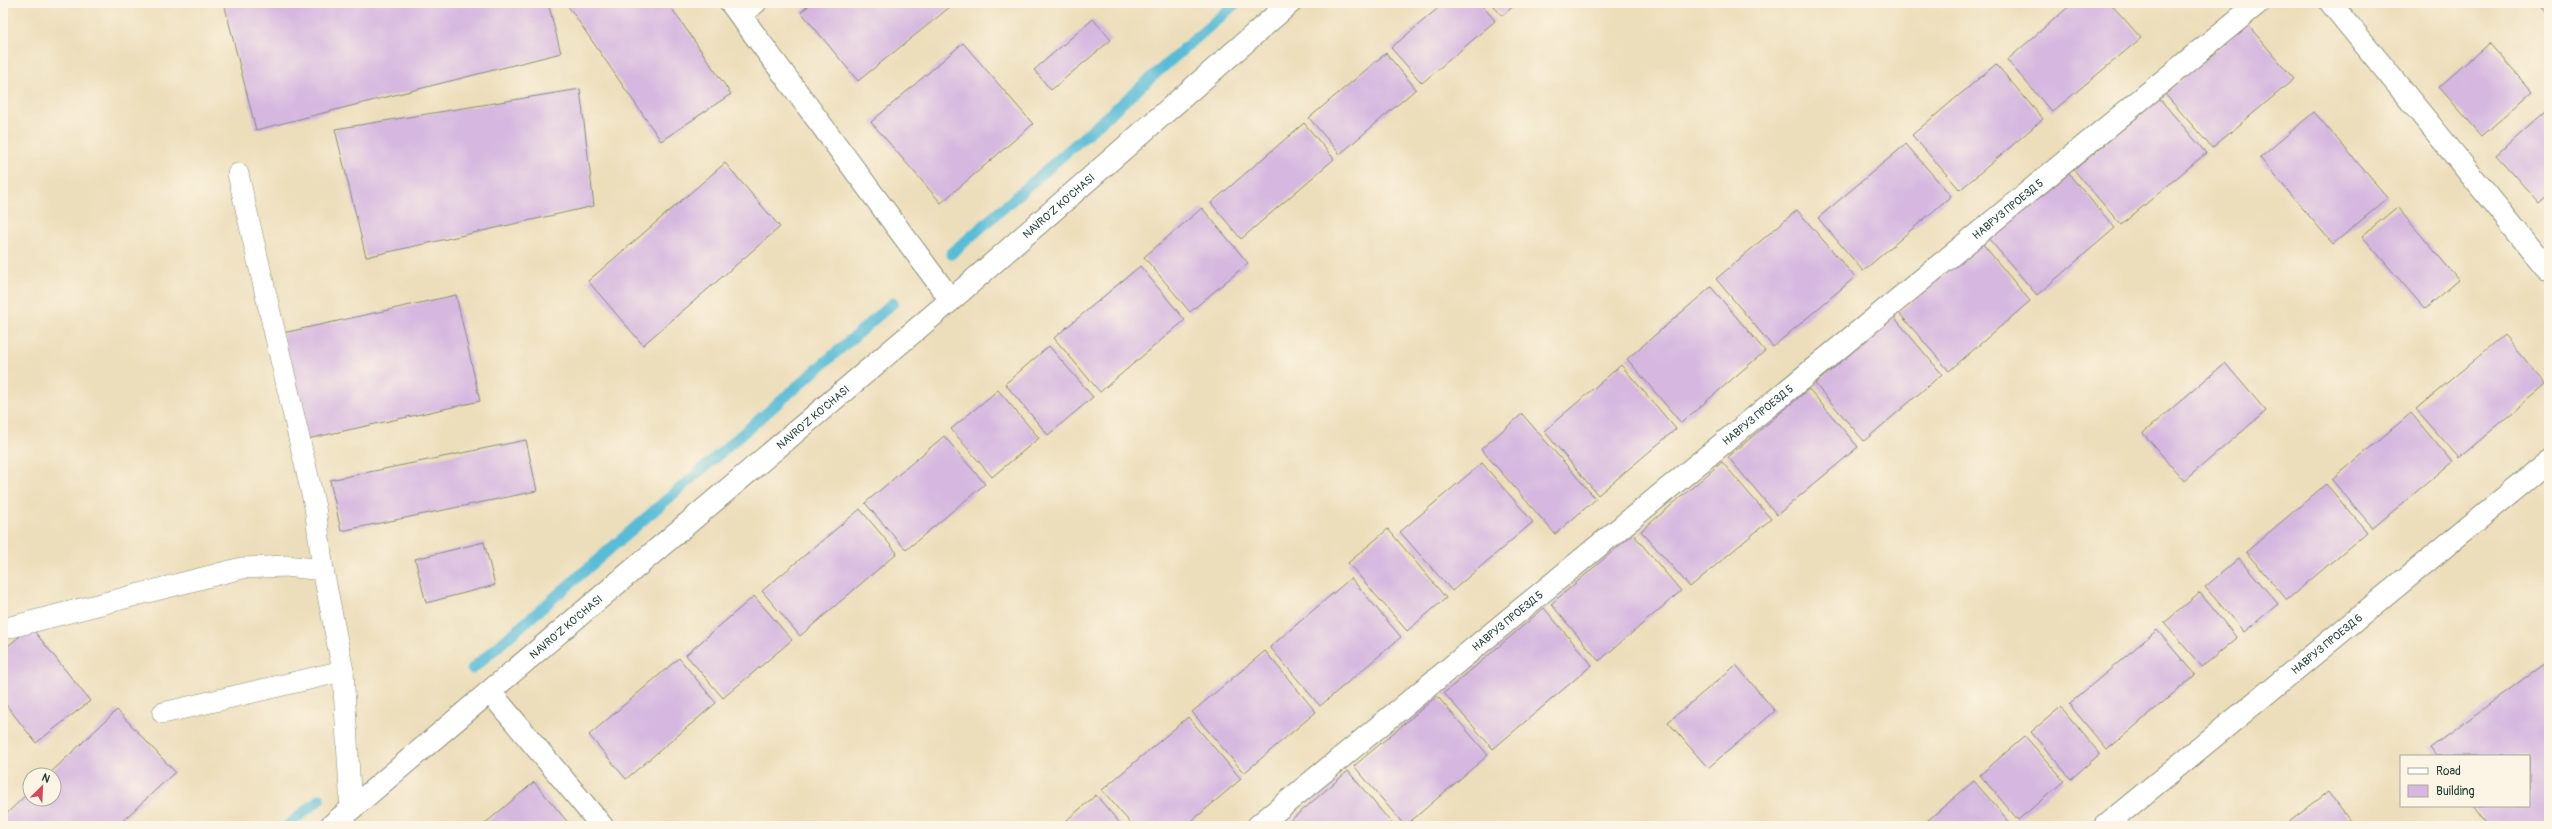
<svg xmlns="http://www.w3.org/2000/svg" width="2552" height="829" font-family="Pangolin,sans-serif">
  <rect width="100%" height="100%" fill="#fcf5e5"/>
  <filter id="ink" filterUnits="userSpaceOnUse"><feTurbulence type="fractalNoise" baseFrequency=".025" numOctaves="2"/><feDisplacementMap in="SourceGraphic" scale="8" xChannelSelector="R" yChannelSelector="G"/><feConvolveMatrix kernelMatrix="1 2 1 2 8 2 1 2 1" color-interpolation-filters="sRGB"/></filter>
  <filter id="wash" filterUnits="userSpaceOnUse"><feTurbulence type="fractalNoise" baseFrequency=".012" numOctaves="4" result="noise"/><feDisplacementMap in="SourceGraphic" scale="16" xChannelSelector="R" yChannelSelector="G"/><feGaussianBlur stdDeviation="0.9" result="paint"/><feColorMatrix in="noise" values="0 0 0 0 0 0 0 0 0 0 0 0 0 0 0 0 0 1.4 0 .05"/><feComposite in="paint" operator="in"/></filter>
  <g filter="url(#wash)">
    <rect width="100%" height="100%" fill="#eddebb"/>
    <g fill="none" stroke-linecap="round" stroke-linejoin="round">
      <g stroke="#59bcd7" stroke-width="11">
        <polyline points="951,254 1236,3"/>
        <polyline points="472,669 893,303"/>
        <polyline points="287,826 320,799"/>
      </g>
    </g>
    <g id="blocks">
      <g fill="#d5b7e0">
        <polygon points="224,3 548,3 561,53 256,130"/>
        <polygon points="566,3 668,3 731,94 661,141"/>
        <polygon points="812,3 955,3 858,81 801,12"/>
        <polygon points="1444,3 1480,3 1495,21 1422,83 1391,48"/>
        <polygon points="1491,3 1517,3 1502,16"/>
        <polygon points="2073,3 2110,3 2141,38 2052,112 2007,60"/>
        <polygon points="2538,3 2549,3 2549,13"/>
        <polygon points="1093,19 1111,40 1051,90 1034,70"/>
        <polygon points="2247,24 2294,79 2212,148 2165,94"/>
        <polygon points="963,43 1033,124 941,203 871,122"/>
        <polygon points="2489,43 2532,92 2482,136 2439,87"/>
        <polygon points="1386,53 1416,89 1340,154 1309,118"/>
        <polygon points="1996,64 2043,119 1960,190 1912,135"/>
        <polygon points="580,89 594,206 366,257 335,129"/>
        <polygon points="2159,98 2206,153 2121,225 2074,170"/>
        <polygon points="2546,110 2549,114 2549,194 2539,203 2496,155"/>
        <polygon points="2314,112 2388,198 2333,244 2260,158"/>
        <polygon points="1304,123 1334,159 1241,239 1211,203"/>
        <polygon points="1906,144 1951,196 1863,271 1818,218"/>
        <polygon points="725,163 780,227 643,345 588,281"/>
        <polygon points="2067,172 2115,228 2037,295 1988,238"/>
        <polygon points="2397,207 2459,280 2425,309 2362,236"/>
        <polygon points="1202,208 1248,263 1190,312 1144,257"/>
        <polygon points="1797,210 1855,277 1773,347 1716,279"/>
        <polygon points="1982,243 2030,301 1949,371 1899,313"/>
        <polygon points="1140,266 1185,320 1100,392 1054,338"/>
        <polygon points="1711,287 1765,351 1681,423 1627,359"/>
        <polygon points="456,295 480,401 307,439 283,333"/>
        <polygon points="1894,317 1942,374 1864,441 1815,384"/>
        <polygon points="2504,335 2546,384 2459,458 2416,409"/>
        <polygon points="1049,346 1093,397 1048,435 1005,384"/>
        <polygon points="2225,363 2266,411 2184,481 2143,433"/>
        <polygon points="1621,365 1676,429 1598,495 1544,431"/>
        <polygon points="1809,389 1858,447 1777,515 1728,457"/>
        <polygon points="998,390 1039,438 992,477 951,429"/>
        <polygon points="2411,413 2452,462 2373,528 2332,480"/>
        <polygon points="1522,414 1596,499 1555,534 1481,449"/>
        <polygon points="944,436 985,484 906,550 865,503"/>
        <polygon points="526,440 537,491 341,531 330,480"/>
        <polygon points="1722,462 1771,519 1690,587 1641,531"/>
        <polygon points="1482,463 1533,522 1452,591 1400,532"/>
        <polygon points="2326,484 2367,532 2287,600 2246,552"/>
        <polygon points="860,509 897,553 800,636 762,591"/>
        <polygon points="1388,529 1446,598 1407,631 1348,563"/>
        <polygon points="1633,534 1681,591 1599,661 1551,604"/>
        <polygon points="484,542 495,585 426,603 415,559"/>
        <polygon points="2239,558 2278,604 2244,632 2205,587"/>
        <polygon points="1351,578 1401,637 1320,706 1270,647"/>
        <polygon points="2200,593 2237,638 2202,667 2164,623"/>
        <polygon points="754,596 792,640 723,698 686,655"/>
        <polygon points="1544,608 1592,665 1493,749 1444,693"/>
        <polygon points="31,627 90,701 36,743 3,701 3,650"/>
        <polygon points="2157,630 2195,675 2107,750 2069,704"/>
        <polygon points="1265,651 1316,712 1244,773 1192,712"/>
        <polygon points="679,658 716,703 626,779 589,735"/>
        <polygon points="2549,660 2549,826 2488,826 2473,806 2529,806 2529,756 2436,756 2430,748"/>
        <polygon points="1736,665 1775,711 1708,768 1668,722"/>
        <polygon points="1437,696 1488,755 1405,826 1354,766"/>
        <polygon points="2061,707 2100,754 2071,779 2031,732"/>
        <polygon points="117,710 175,772 117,826 3,826 3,817 30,791 30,799 54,799 54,775 48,775"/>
        <polygon points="1188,717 1241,779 1186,826 1133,826 1102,790"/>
        <polygon points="2025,736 2064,781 2018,820 1980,775"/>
        <polygon points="1348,771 1394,826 1284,826"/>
        <polygon points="1974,781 2012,825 2011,826 1921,826"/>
        <polygon points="534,782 571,826 482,826"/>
        <polygon points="2328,792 2354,826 2284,826"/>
        <polygon points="1096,795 1122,826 1060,826"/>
      </g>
    </g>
  </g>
  <g filter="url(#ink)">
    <use href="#blocks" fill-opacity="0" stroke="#868e78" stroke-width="1"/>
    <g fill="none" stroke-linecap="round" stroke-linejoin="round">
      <g stroke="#868e78" stroke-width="22">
        <g id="service">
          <polyline points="238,174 315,507 323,570"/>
          <polyline points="3,629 242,568 286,566 323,570 343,671 351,809"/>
          <polyline points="163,713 343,671"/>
        </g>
      </g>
      <g stroke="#868e78" stroke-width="24">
        <g id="minor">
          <polyline points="731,3 951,300"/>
          <polyline points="740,15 755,3"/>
          <polyline points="490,692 602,826"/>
          <path id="s1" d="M1258,826L2258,3"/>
          <path id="s2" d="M2105,826L2549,461"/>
        </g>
      </g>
      <g stroke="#868e78" stroke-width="24">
        <g id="tertiary">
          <polyline points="2331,3 2549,271"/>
          <path id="s3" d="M331,826L951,300L1290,3"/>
        </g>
      </g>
      <use href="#service" stroke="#fff" stroke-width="21"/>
      <use href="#minor" stroke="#fff" stroke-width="22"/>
      <use href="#tertiary" stroke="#fff" stroke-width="22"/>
    </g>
  </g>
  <g text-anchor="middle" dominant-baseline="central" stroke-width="4" stroke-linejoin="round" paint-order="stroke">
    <g font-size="11" fill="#1f3d34" stroke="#fcf5e5">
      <text stroke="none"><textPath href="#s3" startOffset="956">NAVRO'Z KO'CHASI</textPath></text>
      <text stroke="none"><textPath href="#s1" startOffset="971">НАВРУЗ ПРОЕЗД 5</textPath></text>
      <text stroke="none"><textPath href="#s1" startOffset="647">НАВРУЗ ПРОЕЗД 5</textPath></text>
      <text stroke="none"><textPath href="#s3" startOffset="632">NAVRO'Z KO'CHASI</textPath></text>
      <text stroke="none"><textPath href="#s1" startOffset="323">НАВРУЗ ПРОЕЗД 5</textPath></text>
      <text stroke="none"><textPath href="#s3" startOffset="308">NAVRO'Z KO'CHASI</textPath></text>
      <text stroke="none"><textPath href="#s2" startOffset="287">НАВРУЗ ПРОЕЗД 6</textPath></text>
    </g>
  </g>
  <rect width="2552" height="829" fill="none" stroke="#fcf5e5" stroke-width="16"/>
  <rect x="2400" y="755" width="130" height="52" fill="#fcf5e5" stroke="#a4ab9e"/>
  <rect x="2408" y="768" width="20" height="6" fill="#ffffff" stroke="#a4ab9e"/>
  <text x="2436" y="775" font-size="12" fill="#1f3d34">Road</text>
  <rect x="2408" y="785" width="20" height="12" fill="#d5b7e0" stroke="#a4ab9e"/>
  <text x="2436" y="795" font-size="12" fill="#1f3d34">Building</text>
  <g transform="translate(42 787) rotate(24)"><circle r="19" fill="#fcf5e5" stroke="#a4ab9e"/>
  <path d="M0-3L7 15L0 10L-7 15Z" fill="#d1495b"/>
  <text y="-6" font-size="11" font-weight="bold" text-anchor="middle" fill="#1f3d34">N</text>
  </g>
</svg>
